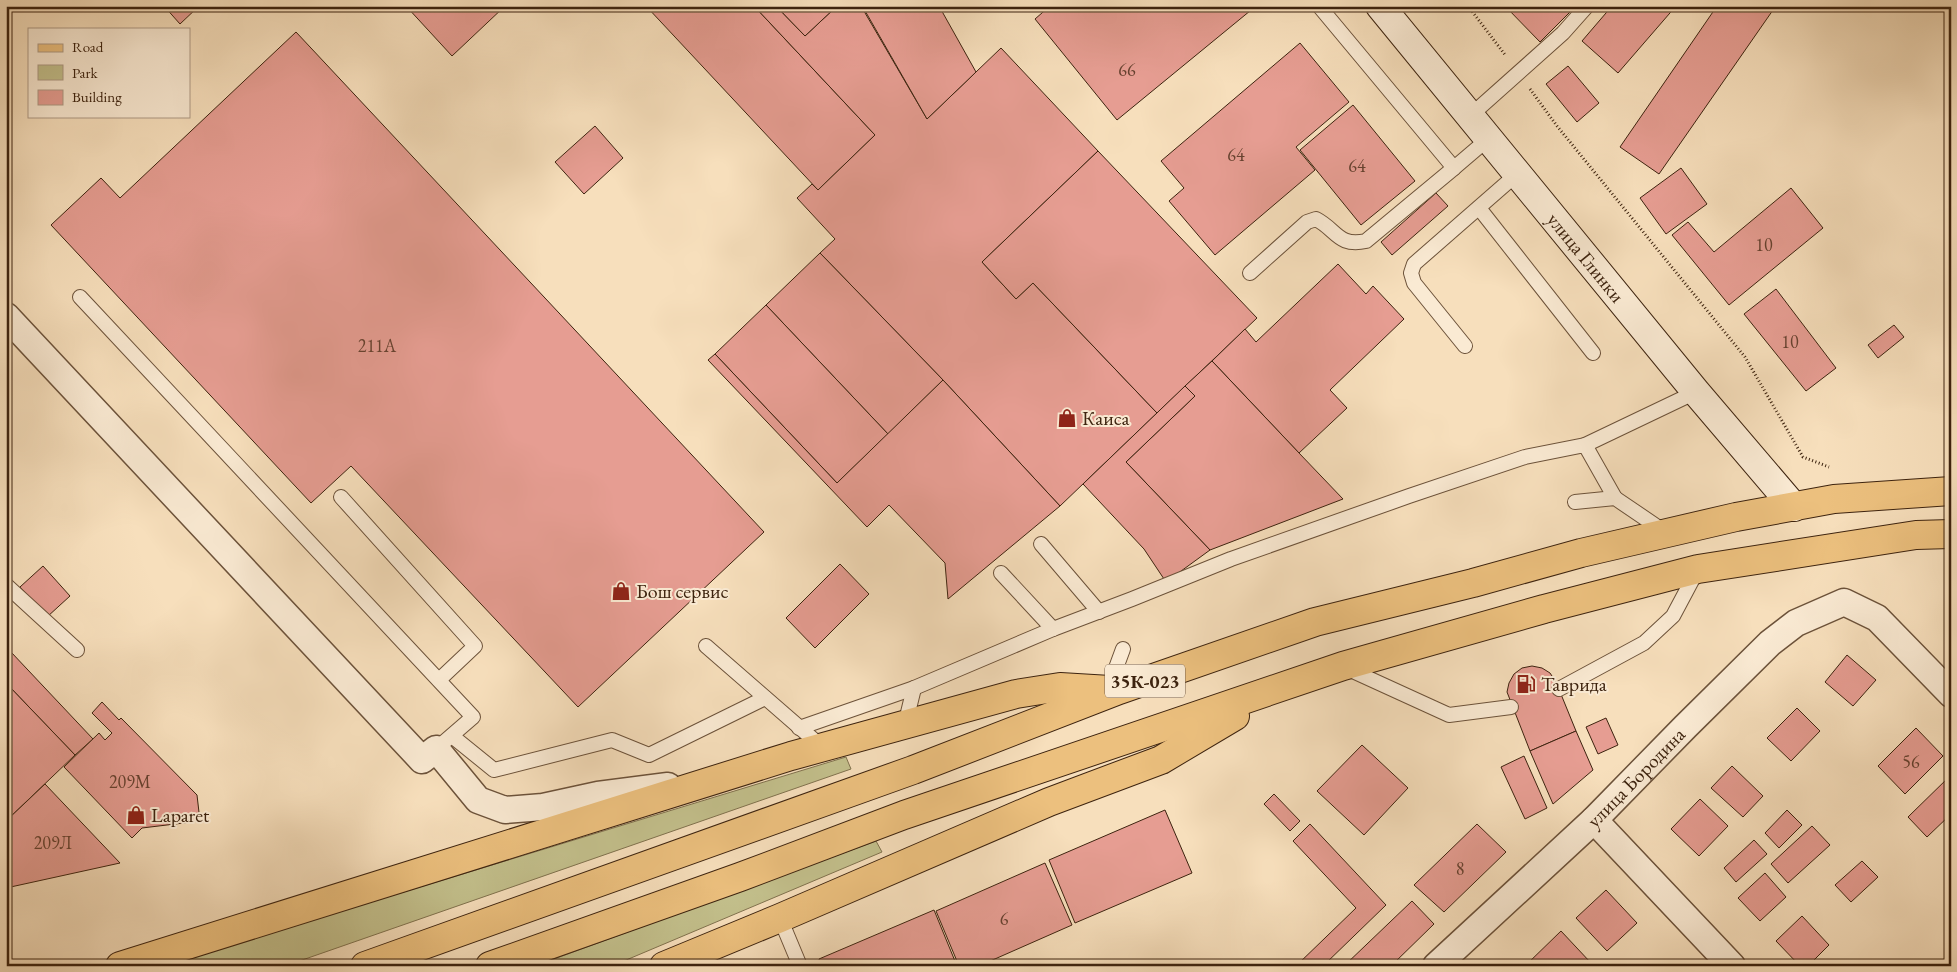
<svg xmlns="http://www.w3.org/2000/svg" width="1957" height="972" font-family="'EB Garamond',serif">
  <rect width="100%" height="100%" fill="#f7dfbc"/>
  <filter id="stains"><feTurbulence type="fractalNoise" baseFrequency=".004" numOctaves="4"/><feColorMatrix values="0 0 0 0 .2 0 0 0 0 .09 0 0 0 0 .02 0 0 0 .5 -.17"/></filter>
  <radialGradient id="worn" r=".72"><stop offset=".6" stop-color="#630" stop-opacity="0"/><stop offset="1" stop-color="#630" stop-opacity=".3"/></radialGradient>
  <g fill="#c3c08c" stroke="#80724e">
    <polygon points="846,757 851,769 285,966 161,966"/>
    <polygon points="876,841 882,852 612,966 535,966"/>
  </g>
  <g fill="#e69d92" stroke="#3d230f">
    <polygon points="164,6 199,6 180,24"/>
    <polygon points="406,6 505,6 452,56"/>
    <polygon points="646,6 754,6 875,135 818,190"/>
    <polygon points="754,6 776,6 805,36 837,6 861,6 927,119 1001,48 1098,151 982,262 1016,299 1033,283 1157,413 1060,506 943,380 820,253 835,239 797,198 812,184 818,190 875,135"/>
    <polygon points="776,6 837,6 805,36"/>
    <polygon points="867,6 939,6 976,72 927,119 864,9"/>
    <polygon points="1050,6 1256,6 1117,120 1035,19"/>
    <polygon points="1505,6 1576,6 1540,42"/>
    <polygon points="1612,6 1676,6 1618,73 1582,41"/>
    <polygon points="1717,6 1768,6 1773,10 1659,174 1620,147"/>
    <polygon points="296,32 764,532 578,707 351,466 311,503 51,225 101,178 120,198"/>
    <polygon points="1300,43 1349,102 1296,147 1315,170 1215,255 1169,201 1184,188 1161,161"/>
    <polygon points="1568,66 1599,103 1577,122 1546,84"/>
    <polygon points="1353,105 1415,181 1361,225 1300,150"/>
    <polygon points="595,126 623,158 584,194 555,162"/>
    <polygon points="1098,151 1257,318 1157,413 1033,283 1016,299 982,262"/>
    <polygon points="1681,168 1707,204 1666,234 1640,198"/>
    <polygon points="1791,188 1823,228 1729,305 1672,235 1688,222 1714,252"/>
    <polygon points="1436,193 1448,206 1392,255 1381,242"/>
    <polygon points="820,253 943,380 888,434 766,305"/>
    <polygon points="1338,264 1366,294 1373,286 1404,319 1330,390 1347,408 1299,453 1212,361 1245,329 1256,342"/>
    <polygon points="1776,289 1836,368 1806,391 1744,314"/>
    <polygon points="766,305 888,434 837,483 715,354"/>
    <polygon points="1894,325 1904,337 1878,358 1868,345"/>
    <polygon points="1949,329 1951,330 1951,357 1947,357"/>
    <polygon points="715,354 837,483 943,380 1060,506 948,599 945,563 889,505 867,527 708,360"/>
    <polygon points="1212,361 1299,453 1343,499 1210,550 1126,462 1195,396 1185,386"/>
    <polygon points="1185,386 1195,396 1126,462 1210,550 1166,582 1144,549 1083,484"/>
    <polygon points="840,564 869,594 815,648 786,618"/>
    <polygon points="43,566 70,596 47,617 20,587"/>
    <polygon points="11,652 93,739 75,755 6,683 6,656"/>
    <polygon points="1847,655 1876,680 1853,706 1825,682"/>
    <polygon points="1532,666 1542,668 1550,673 1556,682 1576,731 1530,751 1507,692 1509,683 1514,674 1522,668"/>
    <polygon points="6,683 75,755 6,821"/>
    <polygon points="102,702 119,720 121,718 197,795 200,821 142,828 132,838 64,767 99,733 105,740 112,733 92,713"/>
    <polygon points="1797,708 1820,731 1791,761 1767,738"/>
    <polygon points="1606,718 1618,745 1598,754 1586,727"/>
    <polygon points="1916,728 1943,756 1905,794 1878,766"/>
    <polygon points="1576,731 1593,770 1553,804 1530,751"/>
    <polygon points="1362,745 1408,788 1364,835 1317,791"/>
    <polygon points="1524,756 1547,808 1525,819 1501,767"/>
    <polygon points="1732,766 1763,796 1743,817 1711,788"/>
    <polygon points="1951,775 1951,814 1927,837 1908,817"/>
    <polygon points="45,784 120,863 6,888 6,821"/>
    <polygon points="1274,794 1300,821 1290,831 1264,804"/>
    <polygon points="1700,799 1728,826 1699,856 1671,829"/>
    <polygon points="1165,810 1192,873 1075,923 1049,860"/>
    <polygon points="1787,810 1802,825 1779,848 1765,833"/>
    <polygon points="1310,824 1386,905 1323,966 1296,966 1356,908 1293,841"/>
    <polygon points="1477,824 1506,852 1444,912 1414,885"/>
    <polygon points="1812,826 1830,845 1788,883 1771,864"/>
    <polygon points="1754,840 1767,854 1736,882 1724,868"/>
    <polygon points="1862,861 1878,877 1851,902 1835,885"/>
    <polygon points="1045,863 1072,925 979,966 959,966 936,911"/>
    <polygon points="1765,873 1786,897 1760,921 1738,898"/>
    <polygon points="1606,890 1637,923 1607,951 1576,918"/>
    <polygon points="1412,901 1434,924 1391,966 1344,966"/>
    <polygon points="934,910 957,966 821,966 819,959"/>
    <polygon points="1802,916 1829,945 1808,966 1800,966 1776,941"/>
    <polygon points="1561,931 1591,963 1589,966 1525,966"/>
  </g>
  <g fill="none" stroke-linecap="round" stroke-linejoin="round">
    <g stroke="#6c523a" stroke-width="16">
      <g id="lane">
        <polyline points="1319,6 1454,168 1488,139"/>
        <polyline points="1470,116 1563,33 1587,6"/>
        <polyline points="1479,208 1593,353"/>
        <path d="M1250,273L1307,222L1316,219C1337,230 1338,247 1366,241L1454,168"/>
        <polyline points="80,297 473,717 436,749"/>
        <polyline points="1465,346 1414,283 1411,273 1414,264 1517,174"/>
        <polyline points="1585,445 1696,392"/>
        <polyline points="341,497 475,646 439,680"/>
        <polyline points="1575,502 1615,498 1665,532"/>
        <polyline points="1041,544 1099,612"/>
        <polyline points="1001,573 1053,629"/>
        <polyline points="6,585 77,650"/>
        <polyline points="706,646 822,747"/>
        <polyline points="1346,668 1449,715 1511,707"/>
        <polyline points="1559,689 1644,643 1673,616 1698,569"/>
        <polyline points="1119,690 1116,668 1123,649"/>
        <polyline points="905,725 914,688"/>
        <polyline points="799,728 914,688 1053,629 1132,599 1231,559 1409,496 1525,457 1585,445 1615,498"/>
        <polyline points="452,736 494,770 612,740 649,755 765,698"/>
        <polyline points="780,918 800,966"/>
      </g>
    </g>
    <g stroke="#6c523a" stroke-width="29">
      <g id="street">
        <polyline points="6,316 422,760 436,749 478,800 505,810 543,807 598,795 668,786"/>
        <polyline points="1594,820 1732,966"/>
        <path id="s1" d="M1436,966L1594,820L1685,727L1770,643L1796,623L1844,602L1877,618L1951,694"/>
      </g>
    </g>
    <g stroke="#3d230f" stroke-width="30">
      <g id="secondary">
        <path id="s2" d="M1380,6L1696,392L1794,507"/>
      </g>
    </g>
    <g stroke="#3d230f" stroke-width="30">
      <g id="primary">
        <polyline points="120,966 791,756 1016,694 1060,687 1110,690"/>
        <polyline points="365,966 913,770 1119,690 1315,622 1473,583 1581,553 1736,517 1834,499 1951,491"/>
        <polyline points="490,966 740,877 904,815 1343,666 1544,609 1698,569 1916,535 1951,534"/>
        <polyline points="664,966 780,918 1049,802 1161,760 1235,716"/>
      </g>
    </g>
    <g stroke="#3d230f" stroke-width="3" stroke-dasharray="1 2.5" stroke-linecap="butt">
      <polyline points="1468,6 1506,56"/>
      <polyline points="1530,89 1557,126 1745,357 1803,457 1829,467"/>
    </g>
    <use href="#lane" stroke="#faead3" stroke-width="14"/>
    <use href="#street" stroke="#faead3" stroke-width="26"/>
    <use href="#secondary" stroke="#faead3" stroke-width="28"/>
    <use href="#primary" stroke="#ecc07e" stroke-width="28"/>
  </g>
  <defs>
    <g id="shop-bare" transform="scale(1.5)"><path d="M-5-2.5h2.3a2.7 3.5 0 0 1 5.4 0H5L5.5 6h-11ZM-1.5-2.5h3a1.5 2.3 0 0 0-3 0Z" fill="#8f2418" stroke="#faead3" stroke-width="2.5" paint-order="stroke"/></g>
    <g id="fuel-bare" transform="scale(1.5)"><path d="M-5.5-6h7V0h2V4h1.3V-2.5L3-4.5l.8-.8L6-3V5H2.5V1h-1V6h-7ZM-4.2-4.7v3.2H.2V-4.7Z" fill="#8f2418" stroke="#faead3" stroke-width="2.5" paint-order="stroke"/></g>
  </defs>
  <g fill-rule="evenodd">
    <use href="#shop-bare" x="1067" y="418"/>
    <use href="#shop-bare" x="621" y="591"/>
    <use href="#fuel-bare" x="1526" y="684"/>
    <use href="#shop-bare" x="136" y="815"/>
  </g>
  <g text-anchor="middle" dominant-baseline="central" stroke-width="4" stroke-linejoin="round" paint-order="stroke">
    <g font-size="18" fill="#674230">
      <text x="1127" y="69">66</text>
      <text x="1236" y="154">64</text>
      <text x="1357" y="165">64</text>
      <text x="1764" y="244">10</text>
      <text x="1790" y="341">10</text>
      <text x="377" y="345">211А</text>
      <text x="1911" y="761">56</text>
      <text x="130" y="781">209М</text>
      <text x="53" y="842">209Л</text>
      <text x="1460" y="868">8</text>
      <text x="1004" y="918">6</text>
    </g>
    <rect fill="#faead3" stroke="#765f4a" stroke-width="1" x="1105" y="664.5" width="80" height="33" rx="4"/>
    <g font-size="19" font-weight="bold" fill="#3d230f">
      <text x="1145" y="681">35К-023</text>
    </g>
    <g font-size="20" fill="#3d230f" stroke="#faead3">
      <text stroke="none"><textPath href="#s2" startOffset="325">улица Глинки</textPath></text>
      <text stroke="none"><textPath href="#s1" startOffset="275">улица Бородина</textPath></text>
    </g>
    <g font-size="20" fill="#3d230f" stroke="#faead3" text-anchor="start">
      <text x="1082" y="418">Каиса</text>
      <text x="636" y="591">Бош сервис</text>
      <text x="1541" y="684">Таврида</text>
      <text x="151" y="815">Laparet</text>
    </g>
  </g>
  <rect width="1957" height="972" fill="none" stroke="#f7dfbc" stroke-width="25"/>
  <rect x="8" y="8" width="1942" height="957" fill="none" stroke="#3d230f" stroke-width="2.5"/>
  <rect x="12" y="12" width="1932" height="947" fill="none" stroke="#3d230f"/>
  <rect x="28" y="28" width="162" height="90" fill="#faead3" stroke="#ae9a85"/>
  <rect x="38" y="44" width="25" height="8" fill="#ecc07e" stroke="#ae9a85"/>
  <text x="72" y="52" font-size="15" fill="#3d230f">Road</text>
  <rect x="38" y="65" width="25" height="15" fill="#c3c08c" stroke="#ae9a85"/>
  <text x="72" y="78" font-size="15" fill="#3d230f">Park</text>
  <rect x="38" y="90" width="25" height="15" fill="#e69d92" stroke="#ae9a85"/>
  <text x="72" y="102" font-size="15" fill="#3d230f">Building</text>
  <rect width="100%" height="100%" filter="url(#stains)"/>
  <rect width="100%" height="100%" fill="url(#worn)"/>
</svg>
